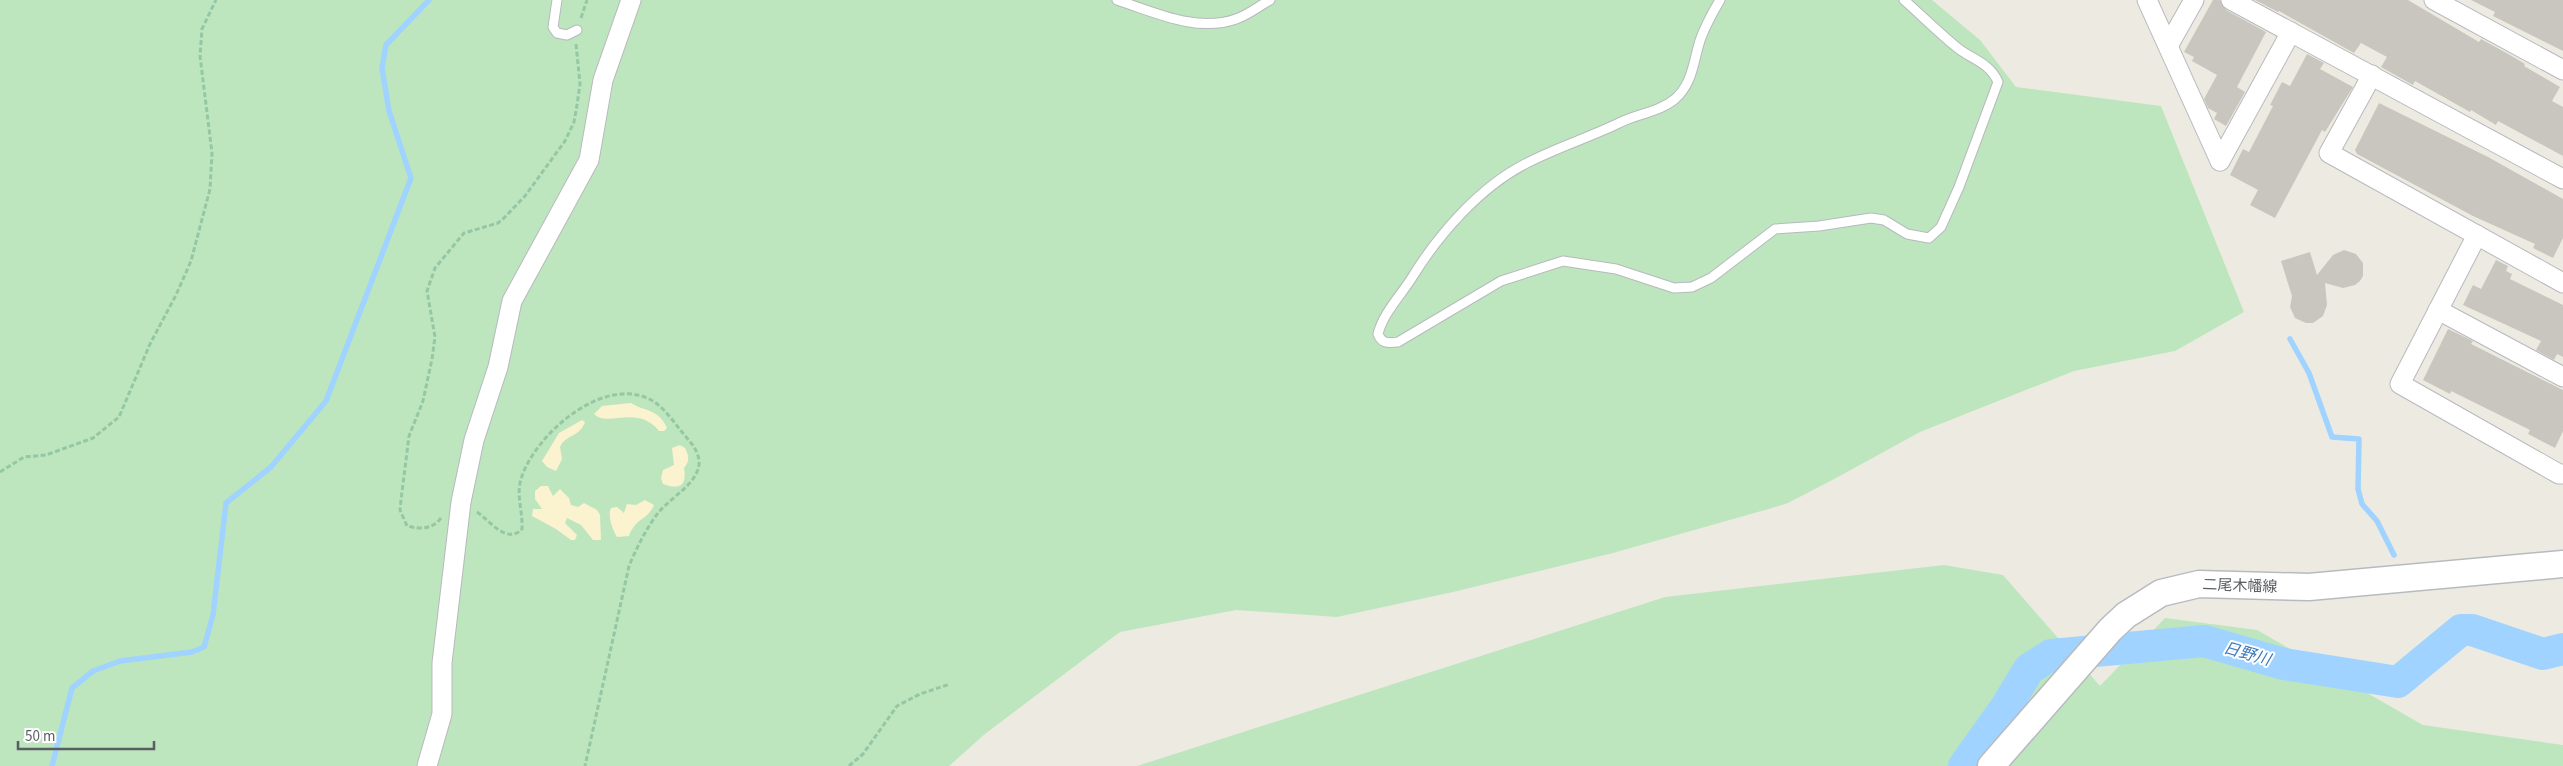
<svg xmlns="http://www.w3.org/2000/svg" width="2563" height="766" font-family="'Source Sans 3','Noto Sans JP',sans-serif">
  <rect width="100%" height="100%" fill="#edebe1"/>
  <g fill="#bde6be">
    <polygon points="0,0 1932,0 1980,40 2016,87 2161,106 2244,312 2175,351 2074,371 1920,432 1836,478 1788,503 1772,508 1613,553 1453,592 1337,617 1236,610 1120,632 985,734 949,766 0,766"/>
    <polygon points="1944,565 2003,575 2100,686 2165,618 2257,630 2423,725 2563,745 2563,766 1137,766 1665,597"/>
  </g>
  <g fill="#fbf2cf">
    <path d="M631,403C645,412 658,408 667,428L664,431H659C637,404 608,428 594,414L602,406Z"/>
    <path d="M582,420L585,422C579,438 566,434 560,447L562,459L556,471L547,467L542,461L559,433Z"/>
    <path d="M680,445L685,448C689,456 690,461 684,468C687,486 680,490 663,484L661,478L663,470L674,465L672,448Z"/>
    <polygon points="541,486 548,486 553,496 560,489 569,498 571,505 578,507 584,503 597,510 600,515 601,540 593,540 581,525 567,518 565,523 577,535 575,540 571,540 556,529 532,516 533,509 542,509 535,499 535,491"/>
    <path d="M645,500L654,505C647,521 636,517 629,536L617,537C613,530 607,516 611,508L617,507L624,513L627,504L636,505Z"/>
  </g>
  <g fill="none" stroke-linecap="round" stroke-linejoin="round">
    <g stroke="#a0d3ff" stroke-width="5.5">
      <polyline points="2290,339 2309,373 2332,437 2359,439 2358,489 2362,504 2377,521 2394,555"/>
      <polyline points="52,766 72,688 93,671 120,661 192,652 204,647 213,615 226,503 271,467 326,401 411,178 389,111 382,68 386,45 429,0"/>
    </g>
    <polyline stroke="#a0d3ff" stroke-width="32" points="1964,766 2006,707 2029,669 2051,655 2204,641 2284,664 2398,682 2461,630 2472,630 2543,654 2563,649"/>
  </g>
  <g fill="#c8c6be">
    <polygon points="2213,0 2220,0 2226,10 2266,32 2237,87 2245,92 2226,126 2214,119 2217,113 2208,108 2204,99 2217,75 2192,61 2194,57 2184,52"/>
    <polygon points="2255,0 2408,0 2479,42 2481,39 2510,55 2525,64 2524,66 2560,87 2552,101 2563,107 2563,156 2498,121 2496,125 2471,110 2470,112 2415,81 2413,85 2381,67 2387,57 2361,43 2354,53 2279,11 2278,12"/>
    <polygon points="2471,0 2563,0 2563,51 2493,16 2495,12"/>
    <polygon points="2307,54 2324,63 2320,69 2353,87 2325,132 2322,130 2275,218 2250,205 2258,190 2230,175 2243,149 2249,152 2273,106 2270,105 2282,82 2290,86"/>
    <polygon points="2379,103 2488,157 2563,199 2563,238 2553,258 2533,248 2535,244 2473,216 2357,154 2355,150"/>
    <polygon points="2344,250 2356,254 2363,263 2363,276 2360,281 2355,285 2343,288 2325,283 2327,305 2323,316 2313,323 2306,323 2295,318 2290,307 2292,296 2281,261 2310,252 2317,275 2333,255"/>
    <polygon points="2496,260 2508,266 2506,271 2512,274 2510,279 2563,305 2563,357 2557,354 2554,360 2536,350 2541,341 2463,305 2473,285 2481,289"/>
    <polygon points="2448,329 2473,341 2471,344 2563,390 2563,431 2555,448 2528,434 2530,430 2451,391 2450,394 2423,380"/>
  </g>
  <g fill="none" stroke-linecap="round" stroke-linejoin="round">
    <g stroke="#b7b9be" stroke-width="11">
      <g id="lane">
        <polyline points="557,0 553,27 557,33 567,35 577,30"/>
        <path d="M1117,0C1154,12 1197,33 1236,19C1248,15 1259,6 1270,0"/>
        <path d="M1720,0C1712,14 1703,29 1699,44C1693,64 1692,84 1675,99C1659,112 1637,114 1619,123C1588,138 1555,148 1525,164C1480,187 1439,234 1413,276C1402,294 1383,313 1378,334C1382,344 1388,343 1398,342L1501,281L1563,261L1616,269L1674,288L1692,287L1711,278L1775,229L1819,226L1871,218L1884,220L1907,234L1929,238L1941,227L1959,187L1998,82C1989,61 1969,59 1954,45C1937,31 1921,15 1904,0"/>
      </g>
    </g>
    <g stroke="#b7b9be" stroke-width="21">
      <g id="street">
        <polyline points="2147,0 2220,161"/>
        <polyline points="2231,0 2563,179"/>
        <polyline points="2434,0 2563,70"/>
        <polyline points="2168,46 2194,0"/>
        <polyline points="2372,75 2329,153 2563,283"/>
        <polyline points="2220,161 2291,32"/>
        <polyline points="2477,235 2400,384 2559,474 2563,474"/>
        <polyline points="2438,310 2563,377"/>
        <polyline points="427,766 442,714 442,663 461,502 474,440 498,367 512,301 589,160 603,80 631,0"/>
      </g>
    </g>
    <g stroke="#b7bbc0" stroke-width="29">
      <polyline id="secondary" points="1991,766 2110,630 2126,615 2161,593 2199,584 2309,587 2563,564"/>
    </g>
    <g stroke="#95c7a5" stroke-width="3" stroke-dasharray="5 2.5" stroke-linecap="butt">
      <polyline points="581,18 587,0"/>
      <polyline points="0,472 24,457 46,455 93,438 119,417 150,344 176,295 191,261 210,189 212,153 200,56 202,29 216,0"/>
      <path d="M477,512C490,521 507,545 522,529C523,514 517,498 520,483C530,439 599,377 647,398C662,404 672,420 682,432C690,442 700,451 699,465C696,485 671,497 658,513C646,529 637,547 629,566L585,766"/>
      <path d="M441,518C432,530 420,529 407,526L400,510L401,500L409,436L423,401L432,359L435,337L427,291L435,268L464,233L498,223L504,218L525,196L565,141L574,122L577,105L580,84L576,44"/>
      <polyline points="849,766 863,754 897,706 920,694 950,684"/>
    </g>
    <use href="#lane" stroke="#fff" stroke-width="9"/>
    <use href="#street" stroke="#fff" stroke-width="19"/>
    <use href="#secondary" stroke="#fff" stroke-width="26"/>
  </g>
  <g text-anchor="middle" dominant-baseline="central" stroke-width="4" stroke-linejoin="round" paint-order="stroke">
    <g font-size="15" fill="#5a5e63" stroke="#fff">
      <text transform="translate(2240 586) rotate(2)">二尾木幡線</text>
    </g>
    <g font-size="16" font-style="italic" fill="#3d78bc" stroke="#fff">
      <text transform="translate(2247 654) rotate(16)">日野川</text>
    </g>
  </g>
  <path d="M18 741v8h136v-8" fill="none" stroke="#5a5e63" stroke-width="2.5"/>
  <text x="25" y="741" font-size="15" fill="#5a5e63" stroke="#ffffff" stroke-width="4" paint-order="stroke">50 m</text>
</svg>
